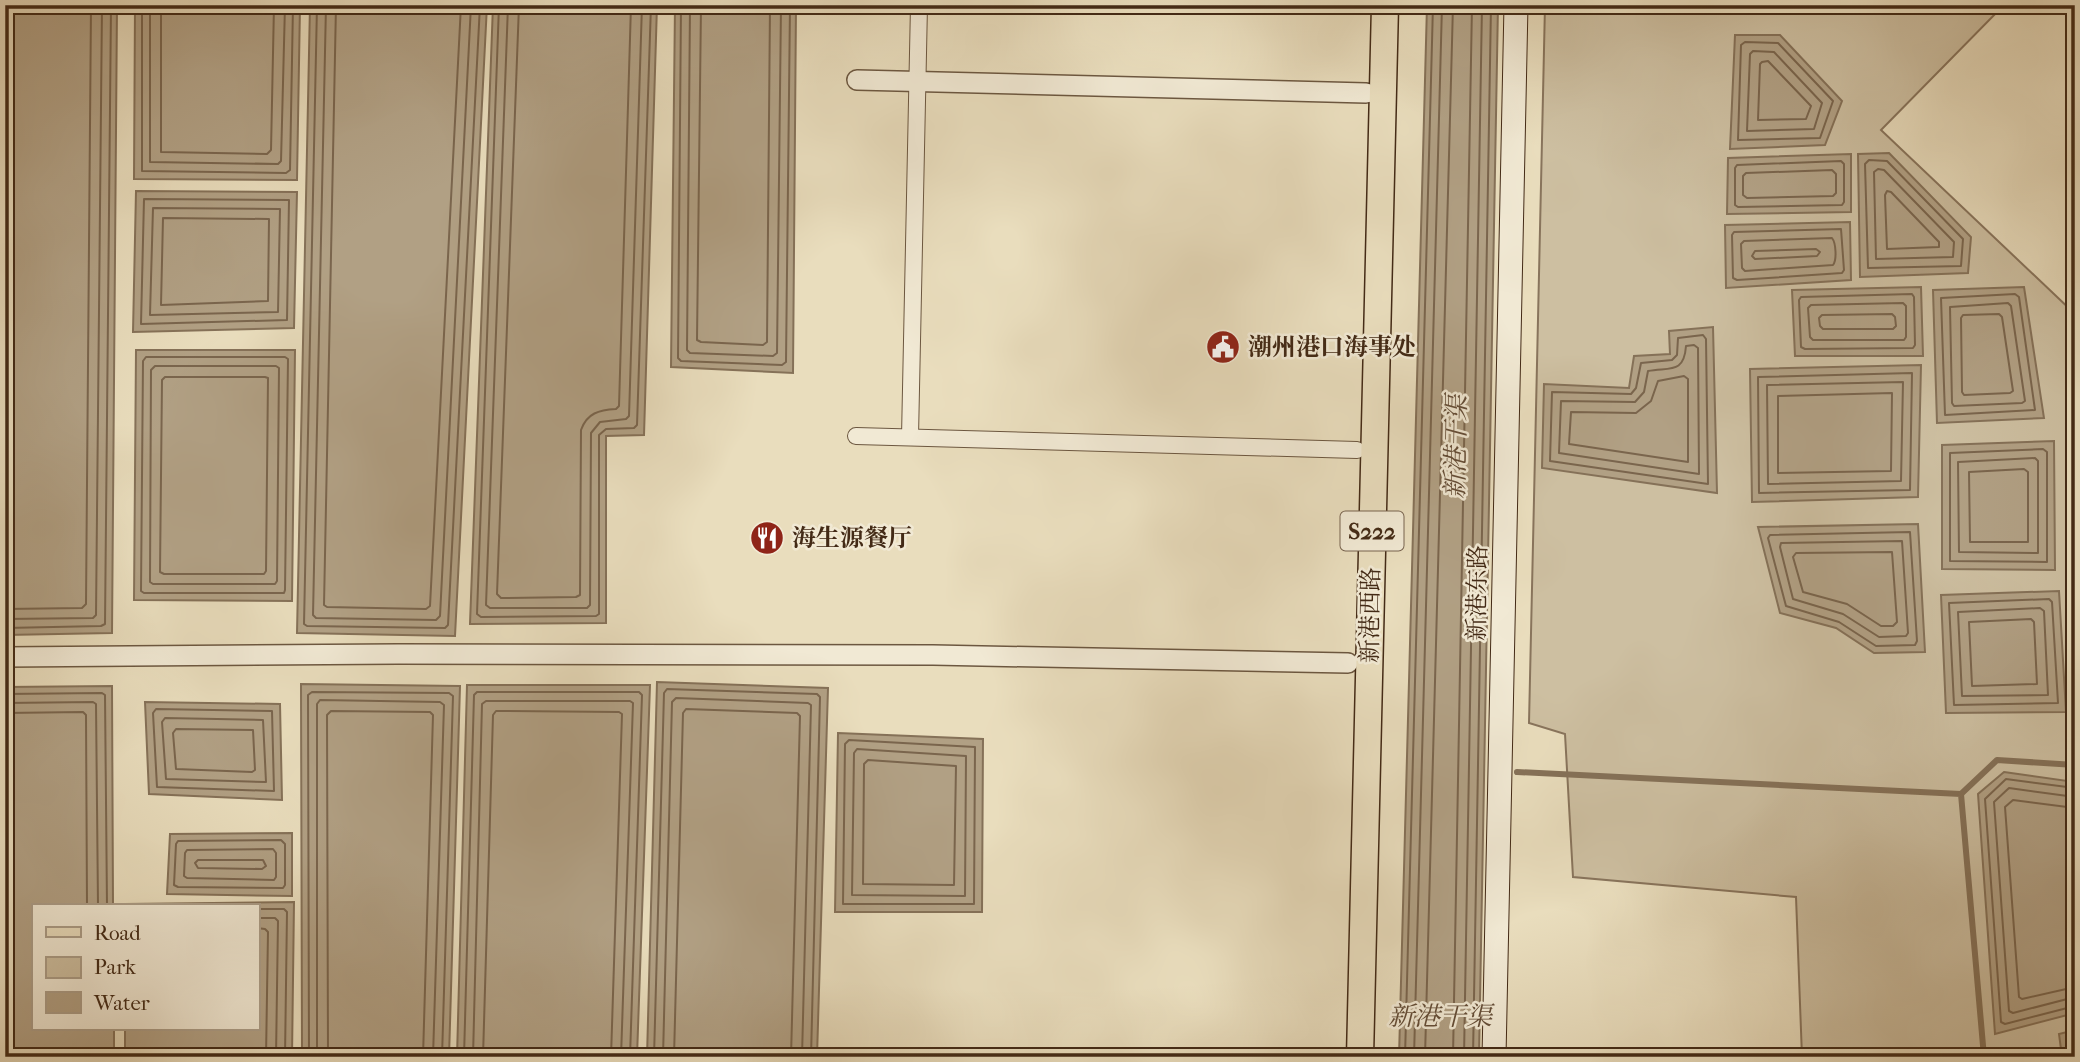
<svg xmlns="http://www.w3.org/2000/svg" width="2080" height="1062" font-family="'IM FELL French Canon','Noto Serif SC',serif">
  <rect width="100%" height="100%" fill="#e9ddbd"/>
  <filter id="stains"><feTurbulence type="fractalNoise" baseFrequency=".00286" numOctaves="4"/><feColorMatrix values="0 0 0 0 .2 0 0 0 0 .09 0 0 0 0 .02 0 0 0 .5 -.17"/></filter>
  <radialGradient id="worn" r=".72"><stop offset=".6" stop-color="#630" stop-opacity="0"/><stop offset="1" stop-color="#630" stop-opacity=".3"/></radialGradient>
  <polygon fill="#cdbfa1" stroke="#88745c" stroke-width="2" points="1545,5 2004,5 1881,130 2075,314 2075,1057 1802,1057 1796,897 1573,877 1565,734 1529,723"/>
  <g fill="#b1a084" stroke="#857158" stroke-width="2">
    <polygon points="5,5 117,5 112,633 5,635"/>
    <polygon points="135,5 300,5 297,180 134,179"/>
    <polygon points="310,5 487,5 455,636 297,633"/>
    <polygon points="493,5 657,5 644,435 606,436 606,623 470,624"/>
    <polygon points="675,5 796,5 793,373 671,367"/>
    <polygon points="1427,5 1498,5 1479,1057 1399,1057"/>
    <polygon points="1735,35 1780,35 1842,101 1825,145 1730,149"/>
    <polygon points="1889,153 1971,237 1968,273 1860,277 1858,154"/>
    <polygon points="1851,154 1851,212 1727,214 1728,158"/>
    <polygon points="136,191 297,192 294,328 133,332"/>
    <polygon points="1850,222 1851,280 1726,288 1725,225"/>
    <polygon points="1921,287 1923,356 1795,356 1792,290"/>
    <polygon points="2024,287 2044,418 1937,423 1933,290"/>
    <polygon points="1713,327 1717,493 1542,468 1544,384 1629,388 1634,356 1670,354 1669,331"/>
    <polygon points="136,350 295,350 292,601 134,600"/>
    <polygon points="1921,365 1918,497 1752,502 1750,369"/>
    <polygon points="2054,441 2055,570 1942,569 1942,445"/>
    <polygon points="1918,524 1925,652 1874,653 1836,628 1780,613 1758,527"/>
    <polygon points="2059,591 2066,712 1946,713 1941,595"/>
    <polygon points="657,682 828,688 817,1057 647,1057"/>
    <polygon points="301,684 460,686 449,1057 302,1057"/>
    <polygon points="467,685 650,685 637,1057 457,1057"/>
    <polygon points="112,686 113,906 33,906 33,1029 114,1029 114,1057 5,1057 5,687"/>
    <polygon points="145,702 280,704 282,800 149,794"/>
    <polygon points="838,733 983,739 982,912 835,912"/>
    <polygon points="2004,772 2075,782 2075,1013 1995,1034 1978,794"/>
    <polygon points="292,833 292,896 167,894 170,834"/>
    <polygon points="294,902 292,1057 125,1057 125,1029 257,1029 257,906 126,906 126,904"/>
    <polygon points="2075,1030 2075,1057 2062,1057 2059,1034"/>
  </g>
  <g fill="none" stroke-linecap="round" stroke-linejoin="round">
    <g stroke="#7a654d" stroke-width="2">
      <polyline points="142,5 142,171 286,173 290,170 293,5"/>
      <polyline points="150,5 150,162 278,164 281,161 285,5"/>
      <polyline points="161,5 161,152 267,154 271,150 274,5"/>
      <polyline points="317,5 304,624 307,626 445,628 448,625 480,5"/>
      <polyline points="326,5 313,615 316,618 436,620 440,616 471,5"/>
      <polyline points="336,5 324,605 327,607 426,609 430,606 461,5"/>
      <polyline points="499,5 477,614 481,617 596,616 599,614 599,435 606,429 634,428 637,425 651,5"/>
      <polyline points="508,5 486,605 490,608 587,608 590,605 591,433 600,422 626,419 629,416 642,5"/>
      <path d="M519,5L497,594L501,598L576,597L580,595L581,430C587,413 599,410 616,409L619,406L631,5"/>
      <polyline points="681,5 678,358 681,361 782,365 786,362 790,5"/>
      <polyline points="690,5 687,350 690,353 773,356 777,353 781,5"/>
      <polyline points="701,5 697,340 701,342 763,345 767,342 770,5"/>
      <polygon points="1745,42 1778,43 1833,101 1820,138 1738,140 1741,45"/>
      <polygon points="1753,51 1774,52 1822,103 1814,129 1747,131 1750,54"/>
      <polygon points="1768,61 1811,106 1806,119 1758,120 1760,64 1762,62"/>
      <polygon points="1869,160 1887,161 1963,239 1961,266 1868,268 1865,164"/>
      <polygon points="1841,161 1844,164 1844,202 1842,205 1738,207 1735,205 1735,168 1737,165"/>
      <polygon points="1878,169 1884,170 1954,242 1953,257 1876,259 1874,172"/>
      <polygon points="1832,170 1836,174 1836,193 1833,196 1747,198 1743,195 1743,176 1746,173"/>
      <polygon points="1887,191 1891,192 1939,242 1939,247 1887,249 1885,195"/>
      <polygon points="144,199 289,200 287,320 141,324"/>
      <polygon points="153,208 280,209 278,312 150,315"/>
      <polygon points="163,218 269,219 268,301 161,305"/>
      <polygon points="1841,229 1844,270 1842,273 1737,280 1733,278 1732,235 1734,232"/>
      <path d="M1832,238C1836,243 1837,260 1833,265L1745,271L1742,268L1741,244L1744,241Z"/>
      <polygon points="1816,249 1820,252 1817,256 1755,259 1752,256 1755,251"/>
      <polygon points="1912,294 1914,297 1915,345 1913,348 1805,349 1801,347 1799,300 1801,297"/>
      <polygon points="2015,294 2019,297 2035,410 1945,415 1941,298"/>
      <polygon points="1903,303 1906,306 1906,337 1904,340 1813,340 1810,337 1808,308 1811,305"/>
      <polygon points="2008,303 2011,306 2025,401 2022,403 1954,406 1952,403 1950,307"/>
      <polygon points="1892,314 1895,317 1896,326 1893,329 1823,329 1820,326 1819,318 1822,315"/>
      <polygon points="1999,314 2002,317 2013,391 2010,393 1964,395 1962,392 1961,318 1963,315"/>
      <polygon points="1703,335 1706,339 1708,484 1550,461 1552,392 1631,394 1636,388 1641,363 1672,360 1677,355 1678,338"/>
      <path d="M1694,345L1698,348L1699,474L1559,453L1561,401L1635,402L1644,392L1648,371C1670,367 1684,374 1686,346Z"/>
      <polygon points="146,357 285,357 288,359 285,590 284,593 144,593 141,591 143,361"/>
      <polygon points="155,366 276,366 279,368 277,581 275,584 153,584 150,582 151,370"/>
      <polygon points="1912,373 1910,490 1759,493 1758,377"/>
      <polygon points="1684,376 1688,379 1688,462 1569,444 1571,412 1636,413 1651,401 1658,381"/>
      <polygon points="165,377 265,377 268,378 266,571 264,574 164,574 160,572 162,380"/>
      <polygon points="1903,382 1901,481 1768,484 1767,385"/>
      <polygon points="1892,393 1891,471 1778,473 1778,396"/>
      <polygon points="2043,449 2047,452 2047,562 1950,561 1950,453"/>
      <polygon points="2035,458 2038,461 2038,553 1959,552 1958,462"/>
      <polygon points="2024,469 2028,472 2028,542 1970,542 1969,472"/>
      <polygon points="1910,532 1917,641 1915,645 1876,646 1839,622 1786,606 1768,538 1770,535"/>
      <polygon points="1902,541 1908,633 1906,636 1879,637 1843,614 1793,599 1780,547 1781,543"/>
      <polygon points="1892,552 1897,622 1893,626 1881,626 1847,604 1803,592 1793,557 1796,553"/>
      <polygon points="2049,599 2052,602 2058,703 1954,705 1949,603"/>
      <polygon points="2040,608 2044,611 2048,695 1962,696 1958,612"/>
      <polyline points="5,609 82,608 86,604 91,5"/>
      <polyline points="5,619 93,618 96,615 102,5"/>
      <polygon points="2031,619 2034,622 2037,684 1972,686 1969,622"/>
      <polyline points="5,628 101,626 105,624 111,5"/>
      <polyline points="5,694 102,693 105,695 107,906"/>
      <polyline points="5,703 93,702 96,704 98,906"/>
      <polygon points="156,709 272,711 274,791 157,787 153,713"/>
      <polyline points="5,713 83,712 86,715 87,906"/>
      <polygon points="165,718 263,720 266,782 166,779 162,722"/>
      <polygon points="176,729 253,730 255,770 252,772 176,769 173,733"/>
      <polygon points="849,740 975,747 974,904 843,904 845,744"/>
      <polygon points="857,749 966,756 965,896 852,895 854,753"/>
      <polygon points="868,760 956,766 954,885 863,884 864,764"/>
      <polyline points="2075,788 2006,779 1985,799 2001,1022 2005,1024 2075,1006"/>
      <polyline points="2075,797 2009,788 1994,802 2009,1011 2013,1013 2075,997"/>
      <polyline points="2075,808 2013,800 2005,807 2019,997 2022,999 2075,987"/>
      <polygon points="281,840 285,844 285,885 283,888 178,887 174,885 176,844 178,841"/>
      <polygon points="273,849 276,853 276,877 274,880 187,878 184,876 185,853 187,850"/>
      <polygon points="198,860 263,860 266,866 262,869 198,868 195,863"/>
      <polyline points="257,909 284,909 287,912 285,1057"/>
      <polyline points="257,918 275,918 278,921 276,1057"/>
      <polyline points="257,928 265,929 268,932 266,1057"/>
      <polyline points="309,1057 308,695 312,692 449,693 453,696 442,1057"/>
      <polyline points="317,1057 317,704 320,700 440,702 444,705 433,1057"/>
      <polyline points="328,1057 327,715 331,711 430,712 433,715 423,1057"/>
      <polyline points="464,1057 474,695 477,692 639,692 642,695 630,1057"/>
      <polyline points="473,1057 482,704 486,701 630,701 633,703 621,1057"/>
      <polyline points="483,1057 493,715 496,711 619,712 622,714 611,1057"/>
      <polyline points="654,1057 664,693 667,689 817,694 820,697 811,1057"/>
      <polyline points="663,1057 672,702 676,698 808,703 811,705 802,1057"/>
      <polyline points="674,1057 683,713 686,709 797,713 800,716 791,1057"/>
      <polyline points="1405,1057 1433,5"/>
      <polyline points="1414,1057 1442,5"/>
      <polyline points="1425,1057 1453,5"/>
      <polyline points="1453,1057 1472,5"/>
      <polyline points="1464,1057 1482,5"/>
      <polyline points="1473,1057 1491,5"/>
    </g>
    <g stroke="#857158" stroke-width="6">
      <polyline points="1517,772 1961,794 1984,1057"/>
      <polyline points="1961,794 1997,760 2075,765"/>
    </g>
    <g stroke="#6c5740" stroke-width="18">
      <g id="minor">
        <polyline points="856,436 1357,450"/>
        <polyline points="910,437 919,5"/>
      </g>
    </g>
    <g stroke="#6c5740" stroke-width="22">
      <g id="tertiary">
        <polyline points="857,80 1366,93"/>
        <polyline points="5,657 398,654 933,655 1348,663"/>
      </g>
    </g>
    <g stroke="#432a16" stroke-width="25">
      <polyline id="secondary" points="1494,1057 1516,5"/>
    </g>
    <g stroke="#432a16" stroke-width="29">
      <polyline id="primary" points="1360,1057 1385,5"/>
    </g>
    <use href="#minor" stroke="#f1e9d4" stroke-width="16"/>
    <use href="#tertiary" stroke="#f1e9d4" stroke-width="19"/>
    <use href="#secondary" stroke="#f1e9d4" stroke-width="23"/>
    <use href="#primary" stroke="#e9ddbd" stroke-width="26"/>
  </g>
  <defs>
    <g id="civic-disc" transform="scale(1.75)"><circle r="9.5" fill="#8f2418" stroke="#f1e9d4"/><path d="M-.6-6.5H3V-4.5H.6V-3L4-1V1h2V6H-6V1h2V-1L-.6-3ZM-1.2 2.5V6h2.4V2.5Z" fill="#fff"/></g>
    <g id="restaurant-disc" transform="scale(1.75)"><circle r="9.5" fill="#8f2418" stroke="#f1e9d4"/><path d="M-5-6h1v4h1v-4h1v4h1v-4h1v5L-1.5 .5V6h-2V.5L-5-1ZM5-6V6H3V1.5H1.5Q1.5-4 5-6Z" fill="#fff"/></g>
  </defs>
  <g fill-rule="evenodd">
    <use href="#civic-disc" x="1223" y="347"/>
    <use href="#restaurant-disc" x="767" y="538"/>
  </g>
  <g text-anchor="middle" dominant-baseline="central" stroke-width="5" stroke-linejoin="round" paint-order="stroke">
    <rect fill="#f1e9d4" stroke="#77634f" stroke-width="2" x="1340.5" y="511.5" width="63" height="39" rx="5"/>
    <g font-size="23" font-weight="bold" fill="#432a16">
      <text x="1372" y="531">S222</text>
    </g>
    <g font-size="24" font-weight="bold" fill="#432a16" stroke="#f1e9d4" text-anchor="start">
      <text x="1248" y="347">潮州港口海事处</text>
      <text x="792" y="538">海生源餐厅</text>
    </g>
    <g font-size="24" fill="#432a16" stroke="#f1e9d4">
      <text transform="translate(1477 593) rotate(-89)">新港东路</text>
      <text transform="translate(1370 615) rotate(-89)">新港西路</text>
    </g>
    <g font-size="26" font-style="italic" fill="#644d37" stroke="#f1e9d4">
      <text transform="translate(1456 447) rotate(-89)">新港干渠</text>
      <text x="1440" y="1016">新港干渠</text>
    </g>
  </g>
  <rect width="2080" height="1062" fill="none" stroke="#e9ddbd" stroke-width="28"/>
  <rect x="7" y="7" width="2066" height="1048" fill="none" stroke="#432a16" stroke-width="3.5"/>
  <rect x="14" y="14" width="2052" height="1034" fill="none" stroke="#432a16" stroke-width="2"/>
  <rect x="32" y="904" width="228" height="126" fill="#f1e9d4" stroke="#ab9d88" stroke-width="2"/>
  <rect x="46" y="927" width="35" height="10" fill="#e9ddbd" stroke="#ab9d88" stroke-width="2"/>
  <text x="94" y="940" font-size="21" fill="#432a16">Road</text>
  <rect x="46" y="957" width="35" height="21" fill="#cdbfa1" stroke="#ab9d88" stroke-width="2"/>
  <text x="94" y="974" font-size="21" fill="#432a16">Park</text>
  <rect x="46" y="992" width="35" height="21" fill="#b1a084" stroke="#ab9d88" stroke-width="2"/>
  <text x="94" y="1010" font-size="21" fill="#432a16">Water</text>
  <rect width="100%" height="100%" filter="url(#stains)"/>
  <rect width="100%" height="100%" fill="url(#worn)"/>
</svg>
